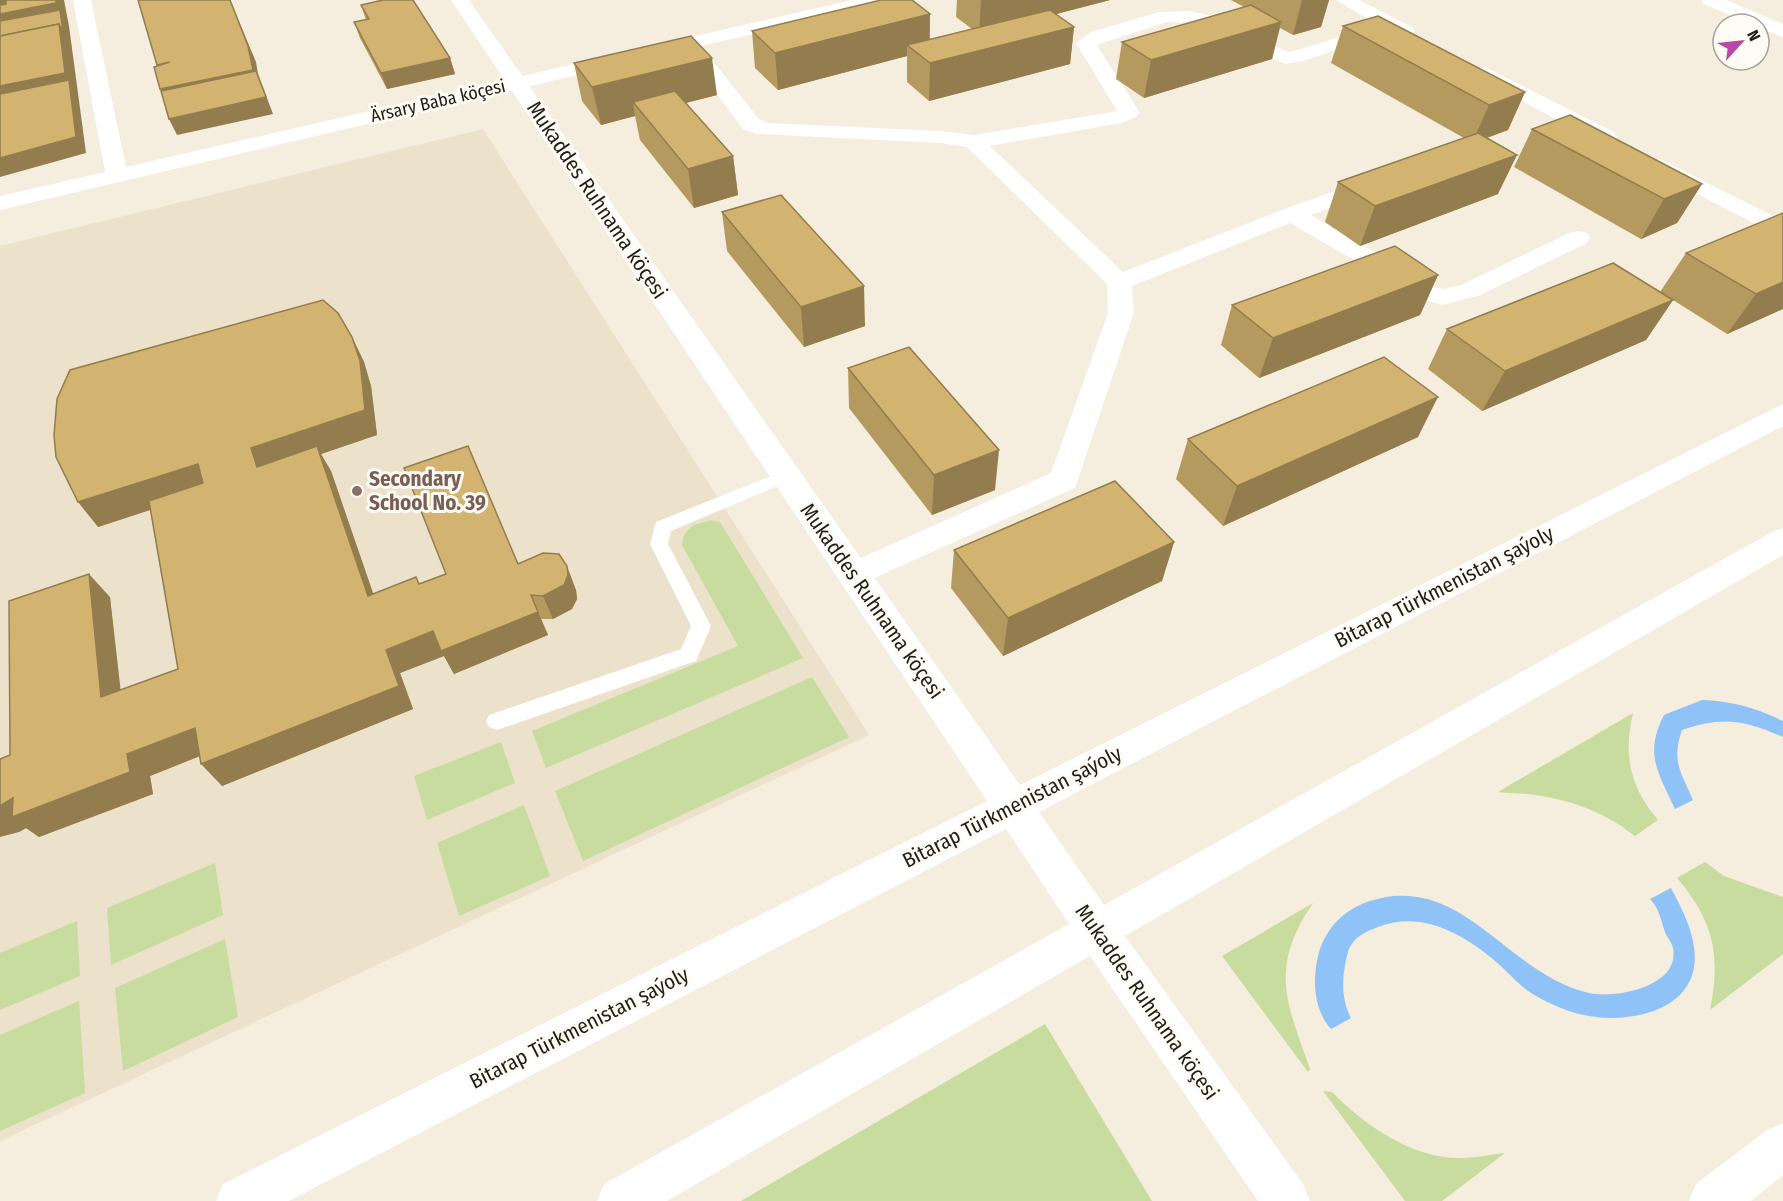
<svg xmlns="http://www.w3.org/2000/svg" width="1783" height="1201" font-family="'Fira Sans Condensed',sans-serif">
  <rect width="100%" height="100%" fill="#f5eddd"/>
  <polygon fill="#ece1ca" points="483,129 869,735 0,1141 0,246"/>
  <g fill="#c7dc9e">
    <path d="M711,520L720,522L803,658L546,768L532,731L738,646L682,545C684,526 695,525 711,520Z"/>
    <polygon points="812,677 849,737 583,861 555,791"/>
    <path d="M1633,713C1623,756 1630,787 1658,820L1635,836C1604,812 1574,801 1536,795C1523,793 1511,794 1498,792Z"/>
    <polygon points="501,742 515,783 427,820 414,776"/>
    <polygon points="524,805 550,876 459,916 437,843"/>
    <path d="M1705,862L1724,876L1783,897V954L1710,1010C1721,954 1714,922 1677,878Z"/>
    <polygon points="215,863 223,915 111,965 107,908"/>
    <path d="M1313,903C1269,968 1286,1001 1310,1069L1308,1072L1222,956Z"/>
    <polygon points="77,921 80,976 0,1010 0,953"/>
    <polygon points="225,939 238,1017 123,1071 115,988"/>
    <polygon points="79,1001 85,1093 0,1131 0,1035"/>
    <polygon points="1045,1024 1152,1201 741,1201"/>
    <path d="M1323,1091L1332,1092C1364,1125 1414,1160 1463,1158C1477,1158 1491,1154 1505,1153L1442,1201H1405Z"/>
  </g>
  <g fill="#8fc2f7">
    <path d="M1702,700C1732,701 1756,708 1783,721V737C1744,720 1723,716 1682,730C1671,761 1681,772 1693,800L1675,809C1658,772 1644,754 1664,715Z"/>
    <path d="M1671,888C1681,907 1691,926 1694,947C1704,1016 1616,1028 1569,1011C1555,1006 1540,999 1528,991C1516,982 1506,970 1494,960C1462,933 1420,910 1378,927C1365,932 1353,937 1348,952C1342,974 1340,997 1351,1018L1331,1029C1313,1009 1312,978 1319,952C1327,927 1343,911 1367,902C1462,869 1506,975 1589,993C1614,999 1681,987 1673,948C1672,943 1667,937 1665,932C1661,920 1659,908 1650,899Z"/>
  </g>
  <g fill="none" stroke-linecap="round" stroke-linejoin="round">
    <polygon fill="#fff" fill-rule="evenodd" points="786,470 792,472 795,476 792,480 671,531 668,544 711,626 696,661 497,730 489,727 486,721 489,715 681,649 691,626 650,544 656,522"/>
    <g fill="#fff" fill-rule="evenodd">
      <polygon points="73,0 91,0 126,167 852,0 885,0 882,4 701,46 759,119 768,123 941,131 974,135 1117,111 1076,43 1091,32 1159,12 1190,11 1216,17 1288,52 1294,51 1378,25 1336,0 1359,0 1412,27 1415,31 1405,37 1388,30 1386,34 1303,61 1285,64 1203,25 1190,23 1167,22 1097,45 1140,113 1136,117 1122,123 990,146 1123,272 1284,209 1375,177 1383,179 1386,184 1383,189 1311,215 1437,288 1443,289 1461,285 1569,233 1578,231 1587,233 1590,238 1587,243 1478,296 1442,305 1419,298 1290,223 1132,286 1134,313 1075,488 854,587 843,584 838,575 843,566 1051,473 1108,313 1107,284 967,147 941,143 757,134 743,129 684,50 0,210 0,196 105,172"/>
      <polygon points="1701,0 1726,0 1783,24 1783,37 1759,28 1759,24 1751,24 1704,4"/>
      <polygon points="1485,67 1614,132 1617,137 1614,142 1598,142 1478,77 1475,73 1478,69"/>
      <polygon points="1660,159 1783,221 1783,238 1652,171 1649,166 1652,161"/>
    </g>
    <g fill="#fff" fill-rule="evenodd">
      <polygon points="451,0 469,0 1020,785 1783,404 1783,426 1039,812 1104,905 1772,532 1783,528 1783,555 1125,936 1303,1184 1310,1201 1258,1201 1090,956 667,1201 597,1201 604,1184 1069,924 1006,829 289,1201 216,1201 223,1184 987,801"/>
      <polygon points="1783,1123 1783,1175 1751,1201 1689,1201 1696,1184 1767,1130"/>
    </g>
  </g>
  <g fill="#b59a60">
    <polygon points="957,0 1110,0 1056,14 1074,27 1070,64 929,101 907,82 907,56 778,90 755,68 752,31 930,14 930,39 972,29 956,17"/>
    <polygon points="1231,0 1329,0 1321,27 1293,35 1280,28 1272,59 1144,98 1116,79 1122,42 1244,7"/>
    <polygon points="361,5 450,58 455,74 387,89 360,38 354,22 366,20"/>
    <polygon points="1343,26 1525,92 1508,130 1487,138 1498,194 1360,246 1325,222 1338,182 1464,138 1331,63"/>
    <polygon points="574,63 717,95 686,103 733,156 738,195 694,208 640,140 635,116 601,125 582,101"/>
    <polygon points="1532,129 1702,184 1677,223 1641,239 1514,167"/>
    <polygon points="722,212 865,326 804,347 727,251"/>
    <polygon points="1686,253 1783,309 1727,334 1673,300 1646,340 1482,411 1428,369 1447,329 1660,292"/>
    <polygon points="1438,275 1420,315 1259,378 1221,345 1232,305"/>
    <polygon points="352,337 364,362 371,386 377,435 321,454 331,471 373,594 518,564 576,590 577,599 572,609 553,619 541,619 548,635 454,674 444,656 400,673 413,709 222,786 200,756 150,776 153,794 39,837 26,828 19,832 10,755 110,597 120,690 178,669 150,510 98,527"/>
    <polygon points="848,368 995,490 932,515 849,408"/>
    <polygon points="1418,437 1223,526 1176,479 1188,439"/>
    <polygon points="1174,542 1162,581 1003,656 951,588 954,550"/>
  </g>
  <g fill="#937d4e">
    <polygon points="0,0 17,0 0,7"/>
    <polygon points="56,0 64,0 69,26 86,153 0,177 0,14"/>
    <polygon points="230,0 256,62 258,74 273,114 177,135 169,119 169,105 160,89"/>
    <polygon points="981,0 1110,0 979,34"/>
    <polygon points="1302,0 1329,0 1321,27 1293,35"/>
    <polygon points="930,14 929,50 907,45 907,56 778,90 775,53"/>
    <polygon points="1281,22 1272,59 1144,98 1151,60"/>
    <polygon points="1074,27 1070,64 929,101 930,63"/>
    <polygon points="450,58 455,74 387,89 381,73"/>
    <polygon points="712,58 717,95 642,114 633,102 635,116 601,125 592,87"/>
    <polygon points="1525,92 1508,130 1472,143 1489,105"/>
    <polygon points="1517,155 1498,194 1360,246 1375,206"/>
    <polygon points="733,156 738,195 694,208 688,169"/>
    <polygon points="1702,184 1677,223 1641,239 1664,199"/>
    <polygon points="1438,275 1420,315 1259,378 1273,338"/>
    <polygon points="1783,282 1783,309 1727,334 1756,294"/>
    <polygon points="864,286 865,326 804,347 801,307"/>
    <polygon points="1673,300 1646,340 1482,411 1505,371"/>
    <polygon points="352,337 364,362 371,386 377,435 321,454 331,471 382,619 257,467 251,448"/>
    <polygon points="1438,397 1418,437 1223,526 1237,486"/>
    <polygon points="999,450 995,490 932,515 934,475"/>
    <polygon points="198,464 214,489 98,527 78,502"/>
    <polygon points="1174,542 1162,581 1003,656 1008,618"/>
    <polygon points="567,566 576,590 577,599 572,609 553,619 543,596"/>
    <polygon points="89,574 110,597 124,720 101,697"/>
    <polygon points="538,612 548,635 454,674 444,656 400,673 413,709 222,786 201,764 386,650 433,631"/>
    <polygon points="195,728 215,750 150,776 153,794 39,837 26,828 19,832 0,837 0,806 13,798"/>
  </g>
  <g fill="#d2b370" stroke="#937d4e" stroke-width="1.5">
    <polygon points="6,0 56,0 56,3 0,14 0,5 6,4"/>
    <polygon points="138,0 230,0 248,46 253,70 160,89 154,67 170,62 157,65"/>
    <polygon points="383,0 413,0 450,58 381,73 354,22 369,19 361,5"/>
    <polygon points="881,0 912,0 930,14 775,53 752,31"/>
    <polygon points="1251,5 1281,22 1151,60 1122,42"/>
    <polygon points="60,10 63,31 59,24 0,36 0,21"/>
    <polygon points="1050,10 1074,27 930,63 907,45"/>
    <polygon points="1378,16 1525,92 1489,105 1343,26"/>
    <polygon points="59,24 65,73 0,86 0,36"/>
    <polygon points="691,36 712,58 592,87 574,63"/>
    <polygon points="256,71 266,97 169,119 161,91"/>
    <polygon points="69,80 76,137 0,158 0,94"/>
    <polygon points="675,91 733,156 688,169 633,102"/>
    <polygon points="1570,115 1702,184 1664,199 1532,129"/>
    <polygon points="1478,133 1517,155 1375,206 1338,182"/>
    <polygon points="781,195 864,286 801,307 722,212"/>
    <polygon points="1783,213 1783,282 1756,294 1686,253"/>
    <polygon points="1395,246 1438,275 1273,338 1232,305"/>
    <polygon points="1613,263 1673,300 1505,371 1447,329"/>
    <polygon points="323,300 338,313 352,337 360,361 365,410 251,448 257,467 317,446 368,596 416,577 419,584 446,574 404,468 468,446 518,564 543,553 559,554 567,566 568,575 564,585 543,596 531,595 538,612 441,651 433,631 386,650 399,686 201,764 195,728 127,754 130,772 12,817 13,798 0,806 0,759 10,755 9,601 89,574 101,697 178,669 149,501 203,483 198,464 78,502 56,457 54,435 57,399 70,370"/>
    <polygon points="909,347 999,450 934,475 848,368"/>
    <polygon points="1384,357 1438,397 1237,486 1188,439"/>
    <polygon points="1115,481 1174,542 1008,618 954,550"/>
  </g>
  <circle fill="#8d6e63" stroke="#fefbf5" stroke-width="2" cx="357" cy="491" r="6"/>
  <g text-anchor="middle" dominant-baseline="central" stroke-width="6" stroke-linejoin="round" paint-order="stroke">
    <g font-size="18" fill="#201d17" stroke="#fefbf5">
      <text transform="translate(438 101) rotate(-13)">Ärsary Baba köçesi</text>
    </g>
    <g font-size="21" fill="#201d17" stroke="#fefbf5">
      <text transform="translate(597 200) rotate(56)">Mukaddes Ruhnama köçesi</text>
      <text transform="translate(1444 587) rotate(-27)">Bitarap Türkmenistan şaýoly</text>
      <text transform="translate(872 601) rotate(55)">Mukaddes Ruhnama köçesi</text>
      <text transform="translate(1012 807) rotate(-27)">Bitarap Türkmenistan şaýoly</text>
      <text transform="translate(1147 1002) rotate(55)">Mukaddes Ruhnama köçesi</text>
      <text transform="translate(579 1028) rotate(-27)">Bitarap Türkmenistan şaýoly</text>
    </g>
    <g font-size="21" font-weight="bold" fill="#785e54" stroke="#fefbf5" text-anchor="start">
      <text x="369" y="479">Secondary<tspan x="369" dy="24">School No. 39</tspan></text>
    </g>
  </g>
  <g transform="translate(1741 42) rotate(63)"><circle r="28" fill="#fefbf5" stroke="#a5a29c" stroke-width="1.5"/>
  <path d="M0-4.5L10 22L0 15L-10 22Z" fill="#b949a6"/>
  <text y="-9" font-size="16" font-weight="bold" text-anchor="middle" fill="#201d17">N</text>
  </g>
</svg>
